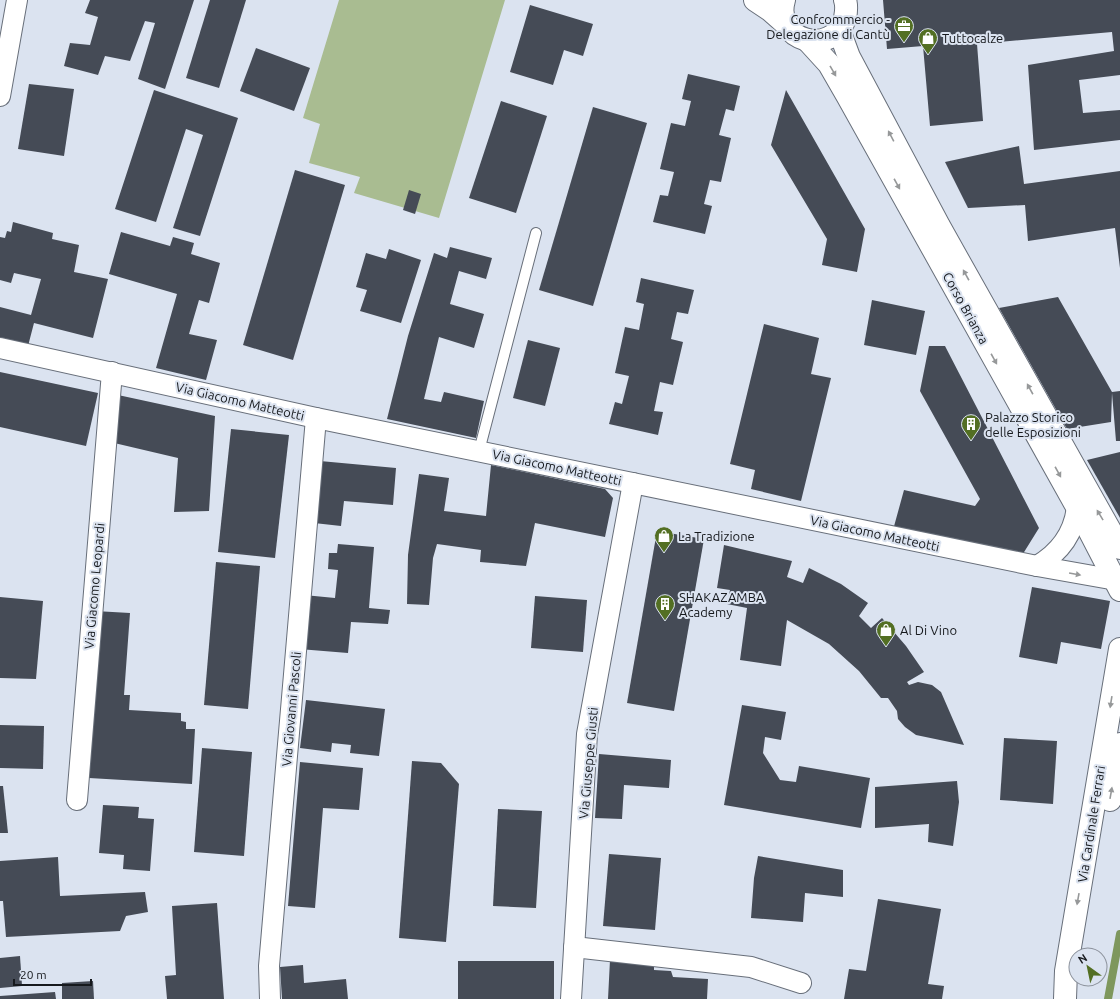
<svg xmlns="http://www.w3.org/2000/svg" width="1120" height="999" font-family="Ubuntu,sans-serif">
  <rect width="100%" height="100%" fill="#dbe3f0"/>
  <polygon fill="#a9bc91" points="339,0 505,0 439,218 354,193 360,177 309,163 320,124 303,118"/>
  <g fill="none" stroke-linecap="round" stroke-linejoin="round">
    <polyline stroke="#7e975d" stroke-width="8" points="1108,999 1120,934"/>
  </g>
  <g fill="#454b56">
    <polygon points="90,0 194,0 165,89 138,79 155,23 145,21 130,61 105,56 98,75 64,66 70,43 90,45 98,17 85,13"/>
    <polygon points="210,0 246,0 219,88 186,78"/>
    <polygon points="883,0 1120,0 1120,75 1079,80 1083,113 1120,110 1120,140 1034,150 1028,65 1114,51 1112,32 977,44 983,121 930,126 923,46 887,49"/>
    <polygon points="530,5 593,24 583,56 564,50 553,85 510,72"/>
    <polygon points="256,48 310,68 294,111 240,91"/>
    <polygon points="688,74 740,86 734,111 726,109 719,135 731,138 721,182 710,180 704,204 712,206 705,234 653,222 660,195 668,196 674,172 660,169 671,123 685,126 691,101 682,99"/>
    <polygon points="29,84 74,89 64,156 18,149"/>
    <polygon points="154,90 238,118 200,236 173,228 203,135 186,129 156,222 115,209"/>
    <polygon points="786,90 865,229 857,272 822,265 827,239 771,145"/>
    <polygon points="501,101 547,116 516,213 469,198"/>
    <polygon points="593,107 647,123 593,306 539,290"/>
    <polygon points="1019,146 1024,184 1120,171 1120,268 1115,228 1028,241 1025,205 968,208 945,162"/>
    <polygon points="295,170 345,185 293,360 243,345"/>
    <polygon points="409,190 421,194 415,214 403,210"/>
    <polygon points="13,222 53,233 52,239 79,245 74,272 108,279 93,338 34,323 28,346 0,339 0,307 31,315 41,279 14,273 11,283 0,280 0,237 5,238 7,231 11,232"/>
    <polygon points="121,232 170,246 173,237 194,243 191,254 220,263 209,303 199,300 189,334 217,340 206,380 156,368 177,294 109,274"/>
    <polygon points="450,247 492,258 486,279 459,271 450,304 484,314 474,348 439,337 424,399 441,402 444,392 484,401 476,438 387,419 408,336 434,253 447,258"/>
    <polygon points="389,249 421,260 401,323 360,311 367,290 356,287 366,253 386,259"/>
    <polygon points="641,278 694,290 688,314 677,312 671,339 683,342 673,385 660,382 654,411 663,412 658,435 609,424 615,402 622,404 629,376 615,373 625,327 639,330 644,304 636,302"/>
    <polygon points="1058,297 1112,392 1120,391 1120,441 1116,441 1112,393 1111,422 1067,429 999,308"/>
    <polygon points="872,300 925,311 916,355 864,345"/>
    <polygon points="764,324 819,338 811,374 831,378 801,501 751,489 755,470 730,464"/>
    <polygon points="528,340 560,348 545,406 513,398"/>
    <polygon points="929,346 945,346 1039,528 1021,557 893,530 904,490 975,506 980,499 920,391"/>
    <polygon points="0,372 98,393 86,446 0,427"/>
    <polygon points="118,395 215,416 209,511 174,512 178,458 110,442"/>
    <polygon points="231,429 289,435 275,558 218,552"/>
    <polygon points="1120,452 1120,518 1087,460"/>
    <polygon points="320,461 396,468 393,505 344,501 341,526 314,523"/>
    <polygon points="491,465 605,489 613,498 605,537 535,523 526,566 480,562 481,550 437,544 433,558 429,605 407,604 408,555 419,474 449,478 444,511 486,516"/>
    <polygon points="657,531 704,539 674,711 627,703"/>
    <polygon points="338,544 374,547 369,608 390,610 388,624 351,622 348,653 299,649 304,595 335,598 338,570 328,569 329,553 337,553"/>
    <polygon points="724,545 792,561 787,577 803,583 809,568 841,584 868,603 859,616 871,628 882,618 906,646 924,672 907,682 909,685 918,682 932,685 941,692 964,745 916,735 905,727 898,719 897,711 888,698 881,698 859,671 829,644 787,620 781,666 740,660 747,608 727,604 730,590 717,588"/>
    <polygon points="216,562 260,566 248,709 204,705"/>
    <polygon points="1032,587 1110,601 1101,649 1061,642 1057,664 1019,657"/>
    <polygon points="535,596 587,600 583,652 531,648"/>
    <polygon points="0,597 43,601 36,679 0,678"/>
    <polygon points="95,611 130,613 124,695 130,695 129,710 181,713 181,721 186,722 186,729 195,729 192,784 89,778 94,696"/>
    <polygon points="306,700 385,709 379,756 350,753 351,745 332,743 331,752 300,748"/>
    <polygon points="742,705 786,712 781,740 765,737 763,753 780,780 796,782 799,766 870,778 861,828 724,805"/>
    <polygon points="0,725 44,726 43,769 0,768"/>
    <polygon points="1004,738 1057,741 1053,804 1000,800"/>
    <polygon points="202,748 252,752 244,856 194,852"/>
    <polygon points="599,754 671,760 669,788 624,785 622,819 595,818"/>
    <polygon points="412,761 441,763 459,784 446,942 399,938"/>
    <polygon points="300,762 363,768 359,810 323,808 315,908 288,906"/>
    <polygon points="957,781 959,802 953,846 928,842 929,824 875,828 875,787"/>
    <polygon points="0,786 3,786 8,833 0,833"/>
    <polygon points="103,805 139,807 138,818 154,819 150,871 123,869 124,855 99,853"/>
    <polygon points="498,809 542,811 536,908 493,906"/>
    <polygon points="609,854 661,858 655,930 603,926"/>
    <polygon points="758,856 843,870 843,897 805,893 803,922 751,918 754,878"/>
    <polygon points="58,857 60,896 145,892 148,912 126,916 120,931 6,937 3,901 0,901 0,861"/>
    <polygon points="878,899 941,909 928,984 944,986 942,999 844,999 849,969 866,971"/>
    <polygon points="217,903 224,999 167,999 165,976 176,975 172,906"/>
    <polygon points="20,956 22,986 0,988 0,958"/>
    <polygon points="610,960 654,963 654,970 671,971 673,977 708,979 707,999 608,999"/>
    <rect x="458" y="961" width="96" height="38"/>
    <polygon points="303,965 304,983 346,979 348,999 282,999 280,967"/>
    <polygon points="93,981 94,999 62,999 62,983"/>
    <polygon points="55,992 56,999 0,999 0,996"/>
  </g>
  <g fill="none" stroke-linecap="round" stroke-linejoin="round">
    <g stroke="#686f7a" stroke-width="12">
      <polyline id="lane" points="479,451 536,233"/>
    </g>
    <g stroke="#686f7a" stroke-width="22">
      <g id="street">
        <polyline points="0,96 17,0"/>
        <polyline points="0,348 316,418 1037,566 1116,580"/>
        <path d="M1037,566C1059,553 1074,534 1077,507"/>
        <polyline points="77,800 112,372"/>
        <polyline points="574,947 751,967 801,983"/>
        <polyline points="270,999 269,966 316,418"/>
        <polyline points="571,999 587,734 633,483"/>
      </g>
    </g>
    <g stroke="#686f7a" stroke-width="24">
      <g id="secondary">
        <polyline points="755,0 770,10 787,25"/>
        <path d="M784,0C772,41 833,58 845,18C846,13 847,6 845,0"/>
        <polyline points="839,30 849,57 939,226 1120,548"/>
        <polyline points="808,41 829,64 848,97 1077,507 1120,590"/>
        <polyline points="1110,800 1120,744"/>
        <polyline points="1065,999 1066,971 1120,649"/>
      </g>
    </g>
    <use href="#lane" stroke="#fff" stroke-width="10"/>
    <use href="#street" stroke="#fff" stroke-width="20"/>
    <use href="#secondary" stroke="#fff" stroke-width="22"/>
  </g>
  <defs><path id="oneway-solid" d="M-6-.8H1V-3.2L6.5 0L1 3.2V.8H-6Z"/></defs>
  <g fill="#969899">
    <use href="#oneway-solid" transform="translate(833 71) rotate(60)"/>
    <use href="#oneway-solid" transform="translate(891 136) rotate(-118)"/>
    <use href="#oneway-solid" transform="translate(897 184) rotate(61)"/>
    <use href="#oneway-solid" transform="translate(966 275) rotate(-119)"/>
    <use href="#oneway-solid" transform="translate(994 359) rotate(61)"/>
    <use href="#oneway-solid" transform="translate(1030 389) rotate(-119)"/>
    <use href="#oneway-solid" transform="translate(1058 472) rotate(61)"/>
    <use href="#oneway-solid" transform="translate(1100 515) rotate(-121)"/>
    <use href="#oneway-solid" transform="translate(1075 574) rotate(10)"/>
    <use href="#oneway-solid" transform="translate(1111 702) rotate(99)"/>
    <use href="#oneway-solid" transform="translate(1111 793) rotate(-80)"/>
    <use href="#oneway-solid" transform="translate(1078 899) rotate(100)"/>
  </g>
  <defs>
    <g id="office-pin" transform="scale(1)"><path d="M0 17L-7.5 6A9.5 9.5 0 1 1 7.5 6Z" fill="#536f23" stroke="#dbe3f0"/><path d="M-6-3h4V-5.5h4V-3h4V5H-6ZM-1-4.5V-3h2v-1.5ZM-6 0V1H6V0Z" fill="#fff"/></g>
    <g id="shop-pin" transform="scale(1)"><path d="M0 17L-7.5 6A9.5 9.5 0 1 1 7.5 6Z" fill="#536f23" stroke="#dbe3f0"/><path d="M-5-2.5h2.3a2.7 3.5 0 0 1 5.4 0H5L5.5 6h-11ZM-1.5-2.5h3a1.5 2.3 0 0 0-3 0Z" fill="#fff"/></g>
    <g id="building-pin" transform="scale(1)"><path d="M0 17L-7.5 6A9.5 9.5 0 1 1 7.5 6Z" fill="#536f23" stroke="#dbe3f0"/><path d="M-4-6H4V6H1V3H-1V6H-4ZM-2.5-4.3h1.7v1.8h-1.7ZM.8-4.3h1.7v1.8H.8ZM-2.5-1h1.7V.8h-1.7ZM.8-1h1.7V.8H.8Z" fill="#fff"/></g>
  </defs>
  <g fill-rule="evenodd">
    <use href="#office-pin" x="904" y="26"/>
    <use href="#shop-pin" x="928" y="38"/>
    <use href="#building-pin" x="971" y="424"/>
    <use href="#shop-pin" x="664" y="536"/>
    <use href="#building-pin" x="665" y="604"/>
    <use href="#shop-pin" x="886" y="630"/>
  </g>
  <g text-anchor="middle" dominant-baseline="central" stroke-width="4" stroke-linejoin="round" paint-order="stroke">
    <g font-size="13" fill="#16191d" stroke="#dbe3f0" text-anchor="start">
      <text x="890" y="19" text-anchor="end">Confcommercio -<tspan x="890" dy="15">Delegazione di Cantù</tspan></text>
      <text x="942" y="38">Tuttocalze</text>
      <text x="985" y="417">Palazzo Storico<tspan x="985" dy="15">delle Esposizioni</tspan></text>
      <text x="678" y="536">La Tradizione</text>
      <text x="679" y="597">SHAKAZAMBA<tspan x="679" dy="15">Academy</tspan></text>
      <text x="900" y="630">Al Di Vino</text>
    </g>
    <g font-size="13" fill="#16191d" stroke="#dbe3f0">
      <text transform="translate(966 308) rotate(61)">Corso Brianza</text>
      <text transform="translate(240 401) rotate(13)">Via Giacomo Matteotti</text>
      <text transform="translate(557 467) rotate(12)">Via Giacomo Matteotti</text>
      <text transform="translate(875 533) rotate(12)">Via Giacomo Matteotti</text>
      <text transform="translate(94 586) rotate(-85)">Via Giacomo Leopardi</text>
      <text transform="translate(291 709) rotate(-85)">Via Giovanni Pascoli</text>
      <text transform="translate(588 763) rotate(-85)">Via Giuseppe Giusti</text>
      <text transform="translate(1091 824) rotate(-81)">Via Cardinale Ferrari</text>
    </g>
  </g>
  <g transform="translate(1088 967) rotate(327)"><circle r="19" fill="#dbe3f0" stroke="#8c929c"/>
  <path d="M0-3L7 15L0 10L-7 15Z" fill="#536f23"/>
  <text y="-6" font-size="11" font-weight="bold" text-anchor="middle" fill="#16191d">N</text>
  </g>
  <path d="M14 979v6h77v-6" fill="none" stroke="#16191d" stroke-width="2"/>
  <text x="20" y="979" font-size="12" fill="#16191d" stroke="#dbe3f0" stroke-width="3" paint-order="stroke">20 m</text>
</svg>
